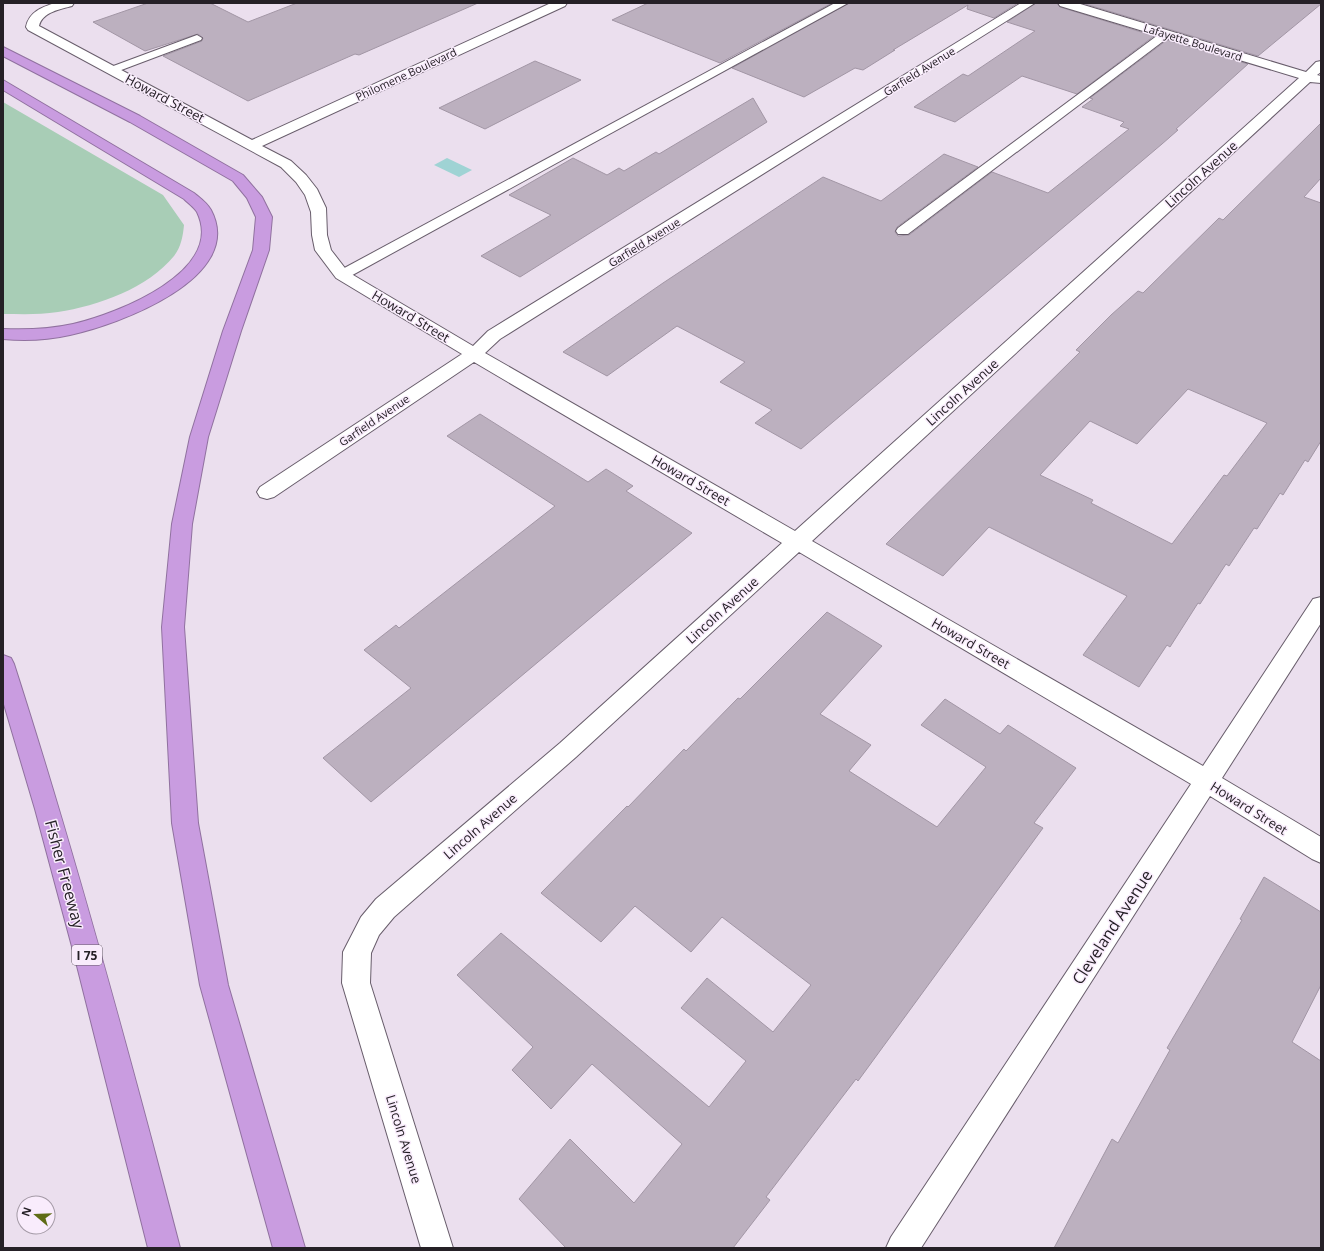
<svg xmlns="http://www.w3.org/2000/svg" width="1324" height="1251" font-family="'Open Sans',sans-serif">
  <rect width="100%" height="100%" fill="#ebdfee"/>
  <path fill="#a8cdb6" d="M3,102L163,195L184,225C183,236 181,247 174,256C148,288 98,306 58,312C39,315 21,314 3,314Z"/>
  <polygon fill="#9fd3d4" points="447,158 472,170 459,177 434,165"/>
  <g fill="#bcb0bf" stroke="#a296a5" fill-rule="evenodd">
    <polygon points="148,3 210,3 248,22 297,3 478,3 359,55 355,54 248,101 163,56 202,41 203,38 198,34 145,51 93,22"/>
    <polygon points="648,3 832,3 720,63 612,20"/>
    <polygon points="849,3 1018,3 994,18 967,9 968,5 893,50 895,50 863,70 855,68 804,97 732,68"/>
    <polygon points="1036,3 1057,3 1060,7 1154,36 1077,94 1022,76 955,122 914,107 963,74 968,76 1035,31 1007,22"/>
    <polygon points="1082,3 1321,3 1321,4 1258,56"/>
    <polygon points="1167,40 1248,64 1176,129 1178,130 1162,144 801,449 755,423 772,410 720,382 745,362 677,326 607,376 563,352 663,283 823,177 881,201 944,154 978,167 897,227 895,232 898,236 909,235 992,172 1048,193 1129,129 1120,126 1124,122 1082,107 1093,99 1090,98"/>
    <polygon points="535,61 581,80 485,129 439,108"/>
    <polygon points="753,98 767,122 520,277 481,256 551,215 509,195 573,158 607,175 619,168 624,171 656,152 659,154"/>
    <path d="M1321,123V178L1304,197L1321,203V441L1308,462L1305,460L1283,495L1280,493L1257,529L1254,528L1229,566L1226,564L1200,604L1198,603L1170,647L1167,645L1139,687L1083,655L1127,596L989,527L943,576L886,544L1080,352L1076,350L1111,315L1138,291L1143,293L1219,218L1223,220ZM1188,389L1267,423L1227,476L1224,475L1172,544L1091,503L1093,500L1040,475L1090,421L1137,444Z"/>
    <polygon points="480,414 588,482 606,469 633,486 626,491 692,533 371,802 323,758 411,688 364,650 396,625 399,628 555,506 447,436"/>
    <polygon points="827,612 882,646 820,714 871,745 849,771 937,827 986,767 921,725 945,699 1000,734 1008,725 1076,768 1034,823 1043,828 858,1081 856,1079 766,1197 770,1200 733,1248 566,1248 519,1199 570,1139 634,1203 682,1144 592,1064 551,1109 512,1070 533,1047 457,975 501,933 709,1107 746,1061 681,1008 707,978 773,1032 811,985 722,917 691,952 635,906 601,942 541,893 627,806 628,807 684,749 686,751 738,698 740,699"/>
    <polygon points="1264,877 1321,912 1321,985 1292,1042 1321,1061 1321,1248 1054,1248 1112,1139 1118,1143 1170,1050 1167,1048 1242,920 1240,919"/>
  </g>
  <g fill="none" stroke-linecap="round" stroke-linejoin="round">
    <g stroke="#685d6b" stroke-width="2">
      <g id="lane">
        <polygon points="835,3 848,3 347,278 337,278 335,275 337,272"/>
        <polygon points="1166,31 1171,34 1170,36 908,234 898,234 896,231 898,228 1162,32"/>
        <polygon points="197,35 202,38 201,40 116,72 108,72 106,70 108,68"/>
      </g>
    </g>
    <g stroke="#685d6b" stroke-width="2">
      <path id="street" d="M55,3H74L72,6C61,9 42,12 39,26L252,140L551,3H567L565,6L262,146L291,161L306,175L317,189L326,208L327,235L331,250L348,272L473,346L488,331L1021,3H1035L500,339L485,353L795,531L1299,78L1060,6L1058,3H1077L1306,72L1316,62L1321,61V72L1317,75L1321,76V83L1310,82L812,541L1203,766L1313,599L1321,597V623L1222,778L1321,837V863L1312,859L1210,796L921,1248H886L891,1237L1191,784L799,552L576,757L394,917L379,935L371,953L370,983L453,1248H421L342,983L343,952L361,917L376,899L560,743L782,543L474,362L274,497L267,499L260,497L257,492L260,487L462,354L336,278L315,250L312,235L311,212L305,195L296,182L281,167L28,30L26,27C29,12 42,7 55,3Z"/>
    </g>
    <g stroke="#90719f" stroke-width="2">
      <g id="highway">
        <polygon points="3,47 140,116 243,175 262,197 272,217 269,250 241,331 208,437 192,524 184,627 198,823 228,985 305,1248 273,1248 200,985 172,823 162,627 172,524 190,437 223,331 253,250 256,217 247,198 233,181 130,122 3,56"/>
        <path d="M3,80L194,193C200,198 207,203 211,210C247,278 117,325 70,335C48,340 25,341 3,339V329C26,330 50,329 73,324C116,314 226,272 197,212C194,207 188,203 184,199L3,90Z"/>
        <path d="M3,655L11,658L14,664C76,857 129,1052 180,1248H148L74,954L35,809L3,701Z"/>
      </g>
    </g>
    <use href="#lane" fill="#fff" fill-rule="evenodd"/>
    <use href="#street" fill="#fff" fill-rule="evenodd"/>
    <use href="#highway" fill="#c99ce0" fill-rule="evenodd"/>
  </g>
  <g text-anchor="middle" dominant-baseline="central" stroke-width="3" stroke-linejoin="round" paint-order="stroke">
    <g font-size="11" fill="#252026" stroke="#f9ecfc">
      <text transform="translate(1193 42) rotate(17)">Lafayette Boulevard</text>
      <text transform="translate(919 71) rotate(-32)">Garfield Avenue</text>
      <text transform="translate(406 74) rotate(-25)">Philomene Boulevard</text>
      <text transform="translate(644 242) rotate(-32)">Garfield Avenue</text>
      <text transform="translate(374 420) rotate(-34)">Garfield Avenue</text>
    </g>
    <rect fill="#f9ecfc" stroke="#655d66" stroke-width="1" x="72" y="945" width="30" height="20" rx="3"/>
    <g font-size="12" font-weight="bold" fill="#252026">
      <text x="87" y="955">I 75</text>
    </g>
    <g font-size="13" fill="#252026" stroke="#f9ecfc">
      <text transform="translate(165 98) rotate(28)">Howard Street</text>
      <text transform="translate(1201 174) rotate(-42)">Lincoln Avenue</text>
      <text transform="translate(411 316) rotate(31)">Howard Street</text>
      <text transform="translate(962 392) rotate(-42)">Lincoln Avenue</text>
      <text transform="translate(691 480) rotate(30)">Howard Street</text>
      <text transform="translate(722 610) rotate(-42)">Lincoln Avenue</text>
      <text transform="translate(971 643) rotate(30)">Howard Street</text>
      <text transform="translate(1249 808) rotate(32)">Howard Street</text>
      <text transform="translate(480 826) rotate(-41)">Lincoln Avenue</text>
      <text transform="translate(404 1139) rotate(73)">Lincoln Avenue</text>
    </g>
    <g font-size="16" fill="#252026" stroke="#f9ecfc">
      <text transform="translate(65 874) rotate(75)">Fisher Freeway</text>
      <text transform="translate(1112 927) rotate(-57)">Cleveland Avenue</text>
    </g>
  </g>
  <rect width="1324" height="1251" fill="none" stroke="#252026" stroke-width="8"/>
  <g transform="translate(36 1215) rotate(289)"><circle r="19" fill="#f9ecfc" stroke="#a49aa6"/>
  <path d="M0-3L7 15L0 10L-7 15Z" fill="#5f6c16"/>
  <text y="-6" font-size="11" font-weight="bold" text-anchor="middle" fill="#252026">N</text>
  </g>
</svg>
